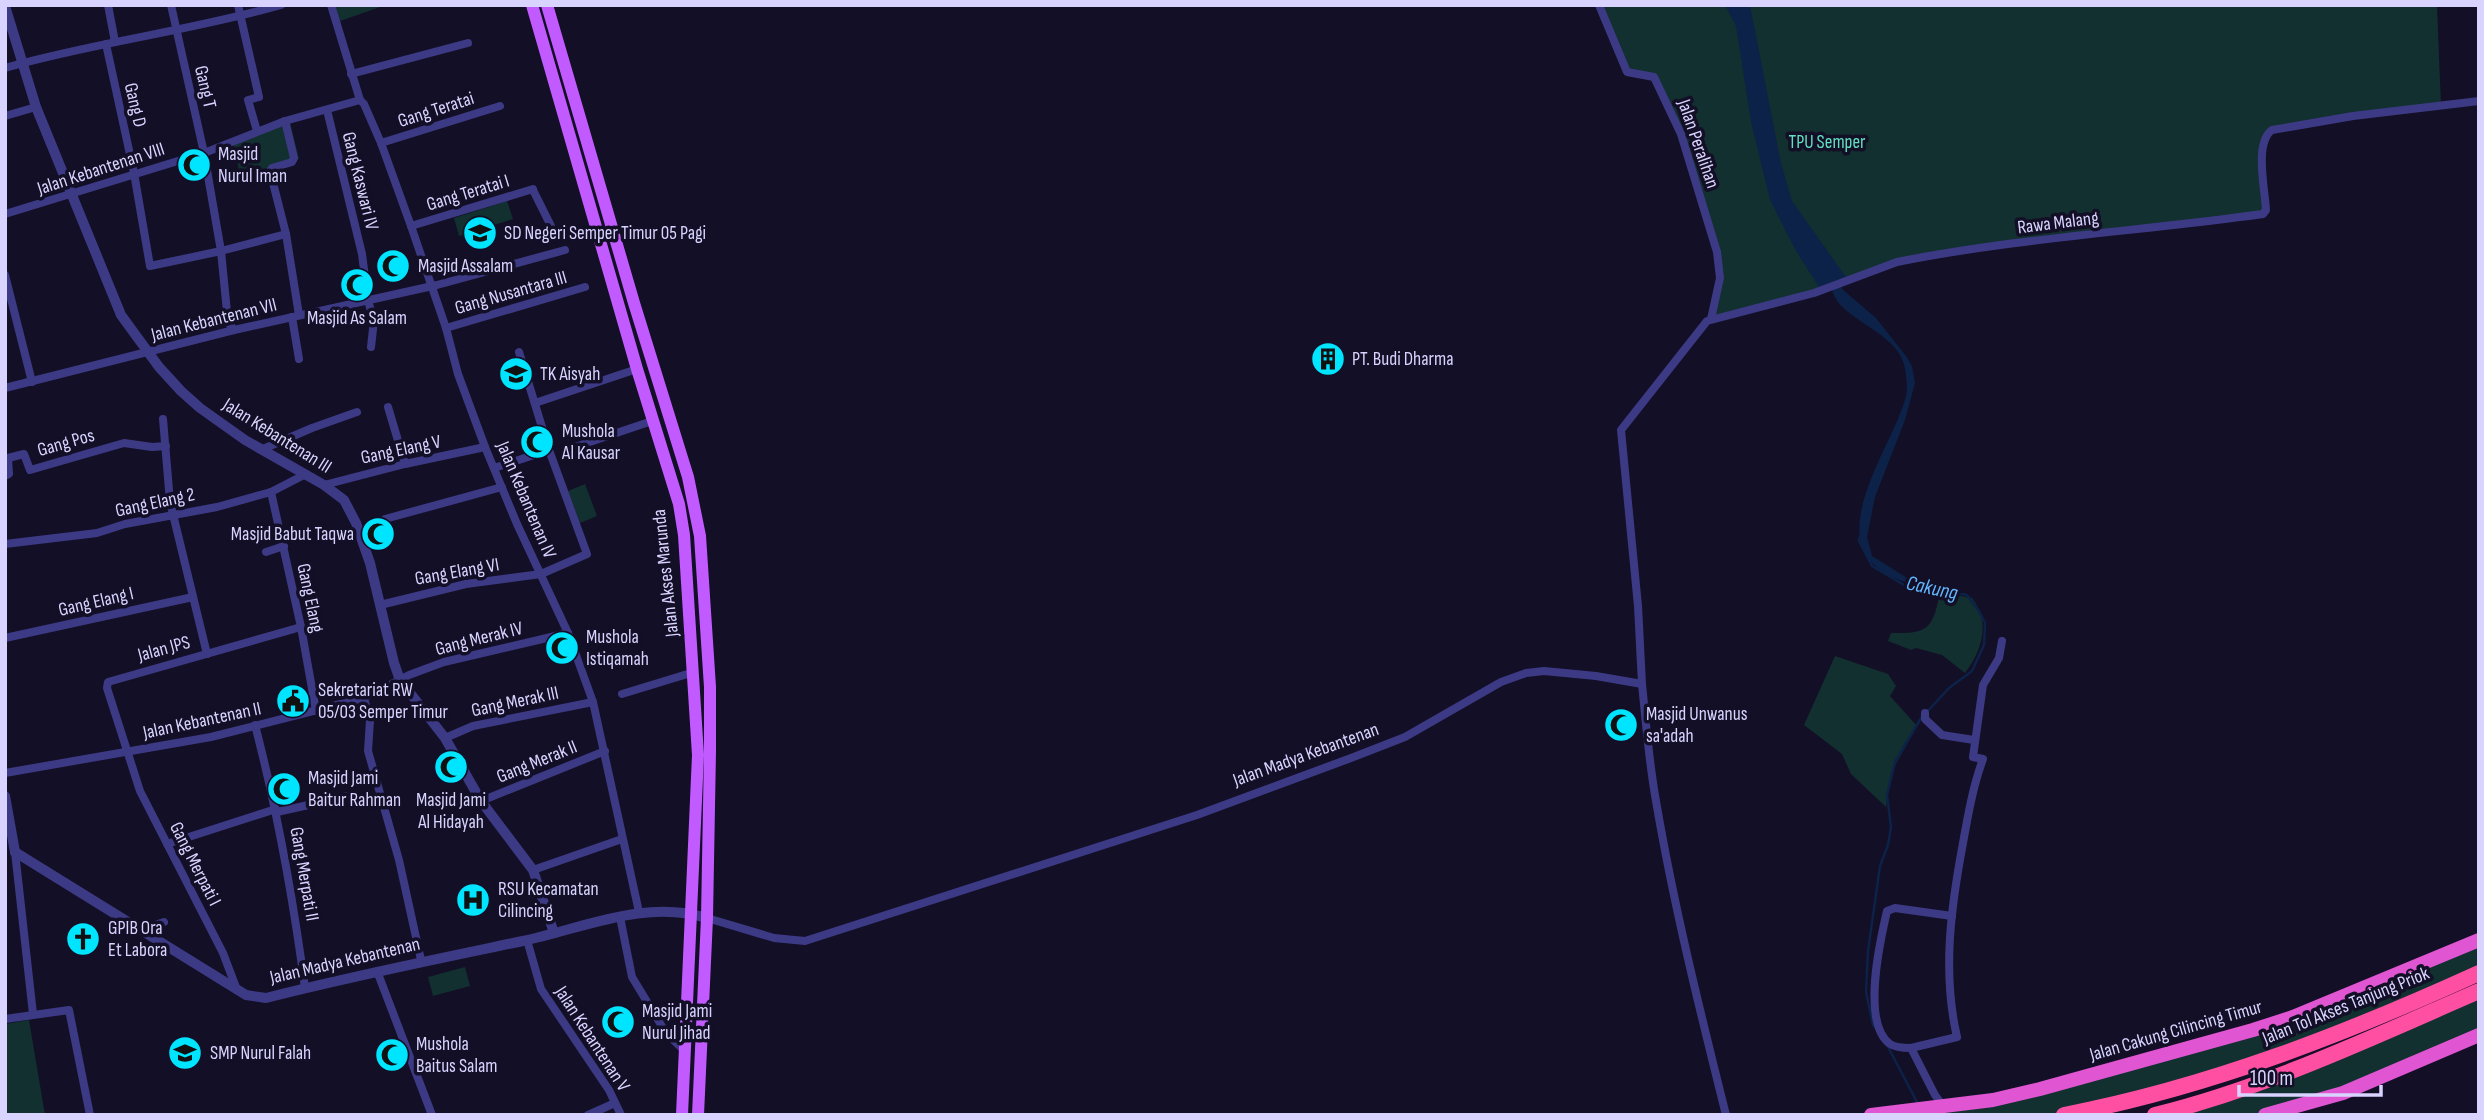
<svg xmlns="http://www.w3.org/2000/svg" width="2484" height="1120" font-family="'Sofia Sans Condensed',sans-serif">
  <rect width="100%" height="100%" fill="#130f26"/>
  <g fill="#12302f">
    <polygon points="335,5 386,5 340,21"/>
    <polygon points="1599,5 2437,5 2441,106 2272,130 2265,134 2266,210 1897,262 1833,286 1711,319 1720,278 1717,252 1681,134 1654,78 1627,72"/>
    <polygon points="290,122 299,159 240,176 233,141"/>
    <polygon points="507,201 513,219 459,236 454,218"/>
    <polygon points="585,484 597,516 580,523 568,491"/>
    <path d="M1940,592L1972,598C1991,622 1982,651 1965,673L1942,655L1916,648L1911,650L1888,641L1891,633C1928,634 1933,629 1940,592Z"/>
    <polygon points="1835,656 1888,674 1896,686 1890,696 1917,726 1891,773 1886,807 1851,774 1842,754 1804,725"/>
    <polygon points="2479,940 2479,973 2315,1042 2064,1115 1924,1115 2271,1024"/>
    <polygon points="465,967 470,986 433,996 428,977"/>
    <polygon points="2479,991 2479,1034 2367,1084 2265,1115 2155,1115"/>
    <polygon points="29,1020 45,1115 5,1115 5,1024"/>
  </g>
  <path fill="#0c2248" d="M1725,5H1750L1781,163L1792,201L1848,280L1841,283L1842,289L1876,318L1906,356L1912,366L1915,383L1905,420L1875,497L1867,537L1872,556L1912,581L1947,587L1949,591C1930,592 1910,585 1892,577C1817,542 1893,448 1906,396C1908,388 1906,373 1904,364C1895,330 1835,318 1832,288L1821,290L1796,251L1770,200L1751,122L1736,26Z"/>
  <g fill="none" stroke-linecap="round" stroke-linejoin="round">
    <g stroke="#0c2248" stroke-width="2.5">
      <polyline points="1860,536 1859,541 1872,566 1904,585 1922,587"/>
      <polyline points="1926,713 1949,688 1972,671 1984,645 1985,623 1979,611 1967,595 1945,591"/>
      <polyline points="1877,1030 1873,1025 1866,992 1868,951 1880,866 1888,845 1891,827 1887,795 1895,762 1921,718"/>
      <polyline points="1887,1045 1918,1104"/>
    </g>
    <g stroke="#3d3a85" stroke-width="8">
      <polyline points="108,5 115,42"/>
      <polyline points="171,5 204,153 221,251 228,322 234,330"/>
      <polyline points="238,5 259,97 248,100 257,131"/>
      <polyline points="331,5 360,100"/>
      <polyline points="1599,5 1627,72 1654,77 1681,134 1717,252 1720,278 1711,319"/>
      <polyline points="106,44 134,173 150,266 221,251 286,234"/>
      <path d="M5,68C96,42 191,31 281,5"/>
      <polyline points="351,74 468,43"/>
      <polyline points="327,110 362,254 368,301 374,320 371,347"/>
      <polyline points="5,116 36,107"/>
      <polyline points="285,121 294,158 292,162 272,168 270,171 286,234 299,315"/>
      <polyline points="381,143 500,106"/>
      <polyline points="533,190 551,226"/>
      <polyline points="5,214 204,153 285,121 360,100 364,104 381,143 411,226 446,328 458,374 485,447 517,524 568,633 593,702 639,912"/>
      <polyline points="411,226 533,189"/>
      <polyline points="5,275 32,382"/>
      <polyline points="292,317 299,359"/>
      <polyline points="446,328 585,287"/>
      <polyline points="5,388 234,330 437,285 565,250"/>
      <polyline points="535,403 637,369"/>
      <polyline points="388,407 405,464"/>
      <polyline points="163,419 170,502 207,654"/>
      <polyline points="575,447 652,421"/>
      <polyline points="263,449 312,428 357,412"/>
      <polyline points="494,468 549,450"/>
      <polyline points="5,476 9,474 8,458 24,454 30,470 124,443 152,447 166,446"/>
      <polyline points="324,485 405,464 485,447"/>
      <polyline points="271,492 301,627 316,711"/>
      <polyline points="385,519 502,487"/>
      <polyline points="5,544 97,533 125,524 217,507 271,492 306,474"/>
      <polyline points="266,552 284,546"/>
      <polyline points="380,605 466,584 541,574 587,554 549,450 519,352"/>
      <polyline points="5,638 193,597"/>
      <path d="M1642,684L1638,606L1621,430L1707,321L1814,293L1897,262C2017,238 2141,231 2263,214L2266,210C2265,189 2254,143 2272,130L2353,116L2479,101"/>
      <polyline points="622,694 694,672"/>
      <polyline points="364,698 370,720 368,751 399,860 421,960"/>
      <polyline points="1925,713 1925,719 1942,735 1974,740"/>
      <path d="M255,725C278,813 293,898 305,988"/>
      <polyline points="445,738 473,726 593,702"/>
      <polyline points="5,773 211,737 364,698 409,675 444,662 568,633"/>
      <polyline points="481,801 605,751"/>
      <polyline points="277,812 353,795"/>
      <polyline points="167,844 276,809"/>
      <polyline points="15,852 33,1014"/>
      <polyline points="533,870 622,839"/>
      <polyline points="620,917 632,977 666,1033 684,1050"/>
      <path d="M707,918L774,938L805,941L1197,815L1351,758L1405,737L1501,682L1526,673L1544,671L1596,676L1642,684C1646,723 1649,763 1656,801C1674,907 1700,1011 1726,1115"/>
      <polyline points="140,930 164,922"/>
      <polyline points="527,940 541,989 609,1090 621,1115"/>
      <polyline points="377,971 432,1115"/>
      <polyline points="237,990 223,953 140,791 107,688 108,682 301,627"/>
      <polyline points="5,1019 69,1010 90,1115"/>
      <path d="M1911,1048L1957,1037C1942,972 1951,907 1963,843C1968,815 1973,786 1983,759L1973,757L1983,685L1999,658L2002,641"/>
      <path d="M1943,1106L1935,1095L1911,1048C1904,1048 1896,1048 1890,1044C1861,1023 1880,941 1887,911L1895,908L1952,916"/>
      <polyline points="588,1115 615,1103"/>
    </g>
    <g stroke="#3d3a85" stroke-width="10">
      <polyline points="5,6 36,107 121,315 159,367 181,391 200,408 245,440 324,485 344,500 356,523 370,563 394,663 400,680 445,738 481,801 533,870 554,933"/>
      <polyline points="5,796 15,852"/>
      <path d="M15,852L246,995L266,998C352,976 437,959 523,941C584,928 645,899 707,918"/>
    </g>
    <g stroke="#c25bff" stroke-width="12">
      <polyline points="532,5 637,369 679,504 684,535 698,755 682,1115"/>
      <polyline points="547,5 634,303 688,477 700,536 710,687 710,751 707,918 698,1115"/>
    </g>
    <g stroke="#e055d1" stroke-width="14">
      <polyline points="1871,1115 1993,1100 2040,1089 2253,1030 2293,1017 2479,940"/>
      <polyline points="2265,1115 2343,1093 2479,1035"/>
    </g>
    <g stroke="#ff4fa3" stroke-width="16">
      <path d="M2064,1115C2209,1087 2345,1034 2479,973"/>
      <path d="M2155,1115C2268,1087 2373,1037 2479,991"/>
    </g>
  </g>
  <defs>
    <g id="mosque-disc" transform="scale(1.75)"><circle r="9.5" fill="#00e5ff" stroke="#130f26"/><path d="M3.5-4.9A6 6 0 1 0 3.5 4.9A5 5 0 1 1 3.5-4.9Z" fill="#111"/></g>
    <g id="school-disc" transform="scale(1.75)"><circle r="9.5" fill="#00e5ff" stroke="#130f26"/><path d="M0-5L7-2L0 1L-7-2ZM-4 1L0 2.5L4 1V4Q0 6-4 4Z" fill="#111"/></g>
    <g id="building-disc" transform="scale(1.75)"><circle r="9.5" fill="#00e5ff" stroke="#130f26"/><path d="M-4-6H4V6H1V3H-1V6H-4ZM-2.5-4.3h1.7v1.8h-1.7ZM.8-4.3h1.7v1.8H.8ZM-2.5-1h1.7V.8h-1.7ZM.8-1h1.7V.8H.8Z" fill="#111"/></g>
    <g id="civic-disc" transform="scale(1.75)"><circle r="9.5" fill="#00e5ff" stroke="#130f26"/><path d="M-.6-6.5H3V-4.5H.6V-3L4-1V1h2V6H-6V1h2V-1L-.6-3ZM-1.2 2.5V6h2.4V2.5Z" fill="#111"/></g>
    <g id="hospital-disc" transform="scale(1.75)"><circle r="9.5" fill="#00e5ff" stroke="#130f26"/><path d="M-5-5h3v3.5h4V-5h3V5h-3V1.5h-4V5h-3Z" fill="#111"/></g>
    <g id="church-disc" transform="scale(1.75)"><circle r="9.5" fill="#00e5ff" stroke="#130f26"/><path d="M-1.2-6h2.4v3.5h3.3v2.4h-3.3V6h-2.4V-.1h-3.3v-2.4h3.3Z" fill="#111"/></g>
  </defs>
  <g fill-rule="evenodd">
    <use href="#mosque-disc" x="194" y="165"/>
    <use href="#school-disc" x="480" y="233"/>
    <use href="#mosque-disc" x="393" y="266"/>
    <use href="#mosque-disc" x="357" y="285"/>
    <use href="#building-disc" x="1328" y="359"/>
    <use href="#school-disc" x="516" y="374"/>
    <use href="#mosque-disc" x="537" y="442"/>
    <use href="#mosque-disc" x="378" y="534"/>
    <use href="#mosque-disc" x="562" y="648"/>
    <use href="#civic-disc" x="293" y="701"/>
    <use href="#mosque-disc" x="1621" y="725"/>
    <use href="#mosque-disc" x="451" y="767"/>
    <use href="#mosque-disc" x="284" y="789"/>
    <use href="#hospital-disc" x="473" y="900"/>
    <use href="#church-disc" x="83" y="939"/>
    <use href="#mosque-disc" x="618" y="1022"/>
    <use href="#school-disc" x="185" y="1053"/>
    <use href="#mosque-disc" x="392" y="1055"/>
  </g>
  <g text-anchor="middle" dominant-baseline="central" stroke-width="7" stroke-linejoin="round" paint-order="stroke">
    <g font-size="19" fill="#d9d4ff" stroke="#130f26">
      <text transform="translate(205 87) rotate(77)">Gang T</text>
      <text transform="translate(135 105) rotate(77)">Gang D</text>
      <text transform="translate(436 110) rotate(-18)">Gang Teratai</text>
      <text transform="translate(1698 144) rotate(71)">Jalan Peralihan</text>
      <text transform="translate(101 169) rotate(-18)">Jalan Kebantenan VIII</text>
      <text transform="translate(360 181) rotate(76)">Gang Kaswari IV</text>
      <text transform="translate(468 193) rotate(-17)">Gang Teratai I</text>
      <text transform="translate(2058 223) rotate(-7)">Rawa Malang</text>
      <text transform="translate(511 293) rotate(-16)">Gang Nusantara III</text>
      <text transform="translate(214 320) rotate(-14)">Jalan Kebantenan VII</text>
      <text transform="translate(277 436) rotate(32)">Jalan Kebantenan III</text>
      <text transform="translate(66 443) rotate(-16)">Gang Pos</text>
      <text transform="translate(401 450) rotate(-12)">Gang Elang V</text>
      <text transform="translate(526 500) rotate(67)">Jalan Kebantenan IV</text>
      <text transform="translate(155 503) rotate(-12)">Gang Elang 2</text>
      <text transform="translate(457 572) rotate(-10)">Gang Elang VI</text>
      <text transform="translate(666 573) rotate(-96)">Jalan Akses Marunda</text>
      <text transform="translate(310 598) rotate(78)">Gang Elang</text>
      <text transform="translate(96 602) rotate(-13)">Gang Elang I</text>
      <text transform="translate(479 639) rotate(-14)">Gang Merak IV</text>
      <text transform="translate(164 649) rotate(-15)">Jalan JPS</text>
      <text transform="translate(515 702) rotate(-12)">Gang Merak III</text>
      <text transform="translate(202 721) rotate(-12)">Jalan Kebantenan II</text>
      <text transform="translate(1306 755) rotate(-20)">Jalan Madya Kebantenan</text>
      <text transform="translate(537 762) rotate(-22)">Gang Merak II</text>
      <text transform="translate(195 864) rotate(63)">Gang Merpati I</text>
      <text transform="translate(304 874) rotate(80)">Gang Merpati II</text>
      <text transform="translate(345 961) rotate(-13)">Jalan Madya Kebantenan</text>
      <text transform="translate(2346 1006) rotate(-22)">Jalan Tol Akses Tanjung Priok</text>
      <text transform="translate(2176 1031) rotate(-16)">Jalan Cakung Cilincing Timur</text>
      <text transform="translate(592 1039) rotate(57)">Jalan Kebantenan V</text>
    </g>
    <g font-size="19" fill="#5fe0c0" stroke="#130f26">
      <text x="1827" y="142">TPU Semper</text>
    </g>
    <g font-size="19" fill="#d9d4ff" stroke="#130f26" text-anchor="start">
      <text x="218" y="154">Masjid<tspan x="218" dy="22">Nurul Iman</tspan></text>
      <text x="504" y="233">SD Negeri Semper Timur 05 Pagi</text>
      <text x="418" y="266">Masjid Assalam</text>
      <text x="357" y="318" text-anchor="middle">Masjid As Salam</text>
      <text x="1352" y="359">PT. Budi Dharma</text>
      <text x="540" y="374">TK Aisyah</text>
      <text x="562" y="431">Mushola<tspan x="562" dy="22">Al Kausar</tspan></text>
      <text x="354" y="534" text-anchor="end">Masjid Babut Taqwa</text>
      <text x="586" y="637">Mushola<tspan x="586" dy="22">Istiqamah</tspan></text>
      <text x="318" y="690">Sekretariat RW<tspan x="318" dy="22">05/03 Semper Timur</tspan></text>
      <text x="1646" y="714">Masjid Unwanus<tspan x="1646" dy="22">sa'adah</tspan></text>
      <text x="308" y="778">Masjid Jami<tspan x="308" dy="22">Baitur Rahman</tspan></text>
      <text x="451" y="800" text-anchor="middle">Masjid Jami<tspan x="451" dy="22">Al Hidayah</tspan></text>
      <text x="498" y="889">RSU Kecamatan<tspan x="498" dy="22">Cilincing</tspan></text>
      <text x="108" y="928">GPIB Ora<tspan x="108" dy="22">Et Labora</tspan></text>
      <text x="642" y="1011">Masjid Jami<tspan x="642" dy="22">Nurul Jihad</tspan></text>
      <text x="416" y="1044">Mushola<tspan x="416" dy="22">Baitus Salam</tspan></text>
      <text x="210" y="1053">SMP Nurul Falah</text>
    </g>
    <g font-size="21" font-style="italic" fill="#62b6ff" stroke="#130f26">
      <text transform="translate(1932 588) rotate(12)">Cakung</text>
    </g>
  </g>
  <rect width="2484" height="1120" fill="none" stroke="#d9d4ff" stroke-width="14"/>
  <path d="M2239 1085v10h142v-10" fill="none" stroke="#d9d4ff" stroke-width="3.5"/>
  <text x="2250" y="1085" font-size="21" fill="#d9d4ff" stroke="#130f26" stroke-width="5" paint-order="stroke">100 m</text>
</svg>
